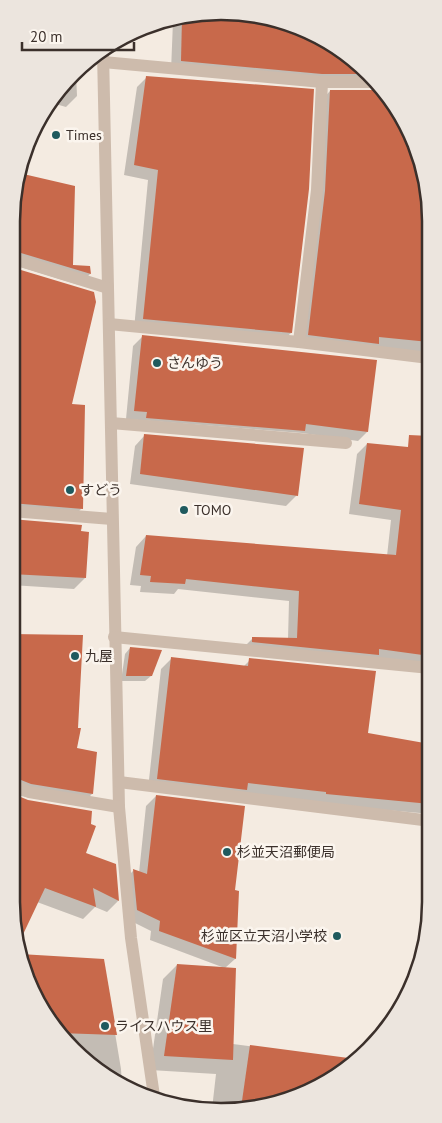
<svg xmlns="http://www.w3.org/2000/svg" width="442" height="1123" font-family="'PT Sans','Noto Sans JP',sans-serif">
  <rect width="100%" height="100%" fill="#f4ebe1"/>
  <g fill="#0003">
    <polygon points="207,12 288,22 338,47 379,83 415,140 429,193 429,353 298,345 320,102 330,91 374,91 374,88 171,71 173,21"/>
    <polygon points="76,73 77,96 66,107 52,103 63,83"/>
    <polygon points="147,77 312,91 291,333 280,343 134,329 148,180 124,175 137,87"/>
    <polygon points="11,221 72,266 89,267 90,274 79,285 11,264"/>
    <polygon points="142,337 375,361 367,432 358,441 302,433 126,419 133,346"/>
    <polygon points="70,405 82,508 71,519 11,514 11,448"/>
    <polygon points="145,435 297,495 286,506 130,484 135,446"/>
    <polygon points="367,444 429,451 430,446 430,668 242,649 253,638 288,639 289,601 178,589 174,594 140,592 141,586 130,585 136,547 146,536 387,556 391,520 349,514 357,454"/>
    <polygon points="11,520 85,578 74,589 11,585"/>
    <polygon points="11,636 76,750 95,753 92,794 80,806 15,795 85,854 115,865 118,901 107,912 95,907 83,919 37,902 11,902"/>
    <polygon points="130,648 151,676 145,681 121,681 125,654"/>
    <polygon points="172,658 243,667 250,660 366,734 430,745 431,814 148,789 161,669"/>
    <polygon points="156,796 234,891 238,892 235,959 225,968 233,1044 355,1060 337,1077 262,1108 212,1109 216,1074 150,1070 163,979 177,965 222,967 150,940 151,931 127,919 124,880 133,871 139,873 146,806"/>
    <polygon points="20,955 103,961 121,1069 122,1086 116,1084 63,1040 22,970"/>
  </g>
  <g fill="#c8694b">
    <polygon points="207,12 288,22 338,47 369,74 322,74 181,61 182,18"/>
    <polygon points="146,76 314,89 309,189 292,333 143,319 158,170 134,165"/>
    <polygon points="382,88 415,140 429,193 429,342 379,337 379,344 308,335 325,191 330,90 377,90"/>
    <polygon points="19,173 75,186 73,265 90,266 91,274 11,250 11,221"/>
    <polygon points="11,267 94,292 96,302 72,404 85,405 83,509 11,503"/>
    <polygon points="142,335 377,360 368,432 306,424 305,431 146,418 147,412 134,411"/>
    <polygon points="144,434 304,448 298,496 140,474"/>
    <polygon points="409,435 430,436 430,656 379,649 379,655 252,642 252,637 297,638 299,591 186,579 185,584 150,582 151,576 140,575 146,535 396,555 401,510 359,504 367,443 408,447"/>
    <polygon points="11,519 82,525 81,531 89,532 86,578 11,574"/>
    <polygon points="11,634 83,635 78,728 81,728 77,748 97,752 93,794 31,784 11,776"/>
    <polygon points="130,647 162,650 152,676 126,676"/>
    <polygon points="171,657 248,666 249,658 376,671 368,733 430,744 430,804 326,794 326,792 248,783 247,790 157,779"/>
    <polygon points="11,793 28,800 92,811 91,824 96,826 86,853 116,864 119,901 93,888 96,907 45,888 18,945 11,902"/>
    <polygon points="156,795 245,806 235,890 239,891 236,959 159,931 160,921 137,910 133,869 147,874"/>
    <polygon points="20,954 104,959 117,1035 59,1033 22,970"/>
    <polygon points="177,964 236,968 233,1060 164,1056"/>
    <polygon points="250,1045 356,1059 337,1077 262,1108 241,1108"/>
  </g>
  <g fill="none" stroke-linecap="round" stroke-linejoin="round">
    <g stroke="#cdbbac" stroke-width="12">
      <polyline points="103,52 119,807 131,938 154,1096"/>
      <polyline points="103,62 322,82 377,82"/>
      <polyline points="11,258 108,288"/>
      <polyline points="109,324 299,342 429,358"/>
      <polyline points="299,342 317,190 322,82"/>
      <polyline points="111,423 346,443"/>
      <polyline points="11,511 112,519"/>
      <polyline points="114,637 430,668"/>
      <polyline points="119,782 431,821"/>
      <polyline points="11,784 29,792 119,807"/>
    </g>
  </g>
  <g fill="#1f5a5e" stroke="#fbf5ee" stroke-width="2">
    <circle cx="56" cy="135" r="5"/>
    <circle cx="157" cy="363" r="5"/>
    <circle cx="70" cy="490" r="5"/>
    <circle cx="184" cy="510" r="5"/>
    <circle cx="75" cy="656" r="5"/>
    <circle cx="227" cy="852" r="5"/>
    <circle cx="337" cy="936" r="5"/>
    <circle cx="105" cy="1026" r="5"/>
  </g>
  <g text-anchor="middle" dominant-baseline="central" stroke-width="5" stroke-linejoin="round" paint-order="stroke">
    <g font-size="14" fill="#3b302b" stroke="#fbf5ee" text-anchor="start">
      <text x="66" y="135">Times</text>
      <text x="167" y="363">さんゆう</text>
      <text x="80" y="490">すどう</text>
      <text x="194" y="510">TOMO</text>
      <text x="85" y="656">九屋</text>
      <text x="237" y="852">杉並天沼郵便局</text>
      <text x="327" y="936" text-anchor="end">杉並区立天沼小学校</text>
      <text x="115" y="1026">ライスハウス里</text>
    </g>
  </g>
  <path d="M0 0H442V1123H0ZM221 20H221A201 201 0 0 1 422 221V902A201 201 0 0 1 221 1103H221A201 201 0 0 1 20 902V221A201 201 0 0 1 221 20Z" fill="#ece5de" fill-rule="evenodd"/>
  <path fill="none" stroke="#3b302b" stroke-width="2.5" d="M221 20H221A201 201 0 0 1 422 221V902A201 201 0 0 1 221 1103H221A201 201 0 0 1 20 902V221A201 201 0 0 1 221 20Z"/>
  <path d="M22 42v8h112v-8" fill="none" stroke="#3b302b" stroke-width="2.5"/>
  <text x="30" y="42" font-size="15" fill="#3b302b" stroke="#fbf5ee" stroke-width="4" paint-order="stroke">20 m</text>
</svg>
